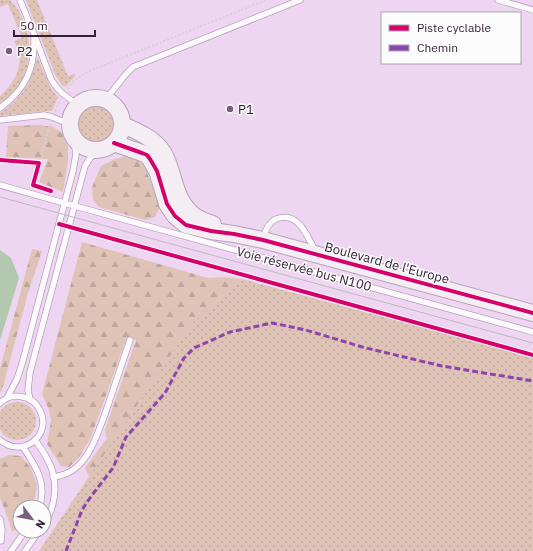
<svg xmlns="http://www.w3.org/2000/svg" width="533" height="551" font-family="'IBM Plex Sans',sans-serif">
  <defs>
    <pattern id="grass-dots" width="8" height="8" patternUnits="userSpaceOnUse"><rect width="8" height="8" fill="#dec3b6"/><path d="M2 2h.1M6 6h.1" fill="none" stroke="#bfa79d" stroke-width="1.8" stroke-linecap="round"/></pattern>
    <pattern id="forest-firs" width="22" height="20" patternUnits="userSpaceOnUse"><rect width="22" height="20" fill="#dec3b6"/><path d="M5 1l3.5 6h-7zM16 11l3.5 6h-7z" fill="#bfa79d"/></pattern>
  </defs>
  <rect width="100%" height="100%" fill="#eed5f1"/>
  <g fill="url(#grass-dots)">
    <path d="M0,0H10C14,5 19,9 21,15C37,48 30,83 0,104V96C12,85 22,71 19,54C18,50 16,45 14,41L22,38L8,4L0,7Z"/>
    <polygon points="26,0 37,0 68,76 74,74 75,76 65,87 61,84 56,76"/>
    <path d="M37,58H38L49,84L53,91L58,97L52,111H45L0,116V113C22,99 31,83 37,58Z"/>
    <circle cx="96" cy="125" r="20"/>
    <polygon points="242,279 440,332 533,358 533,551 39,551 193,322"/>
    <circle cx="17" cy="421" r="19"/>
  </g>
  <g fill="url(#forest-firs)">
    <polygon points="40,125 53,127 62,133 68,146 68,160 63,192 39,182 48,159 6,157 8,126"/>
    <polygon points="126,156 138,160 145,167 158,201 159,209 155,217 145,220 99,207 93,200 92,187 101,166 115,159"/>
    <polygon points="82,242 208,278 224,277 242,279 193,322 89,477 85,468 107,438 105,430 136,340 127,337 91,437 78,459 69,467 61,466 47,444 51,421 49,410 42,394"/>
    <polygon points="32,249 42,251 28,293 2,390 0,393 0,369"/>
    <polygon points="9,455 21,456 31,468 37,485 34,504 33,507 20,507 20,527 18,530 12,531 7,516 0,498 0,459"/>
  </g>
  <polygon fill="#b2c9af" points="0,250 11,258 19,278 0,340"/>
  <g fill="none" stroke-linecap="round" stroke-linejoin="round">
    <g stroke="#b7a2b9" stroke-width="7">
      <g id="lane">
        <path d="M20,0L34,34L51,79C57,91 67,97 78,105"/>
        <polyline points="498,0 533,10"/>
        <polyline points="106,99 126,74 133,67 300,0"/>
        <path d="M0,108C25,90 35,69 34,38"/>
        <polyline points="0,120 44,115 52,117 69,124"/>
        <polyline points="0,185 64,203 533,332"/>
        <path d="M263,240C264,235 266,229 269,225C276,215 290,215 299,224C306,231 310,242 315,250"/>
        <polyline points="7,398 17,379 22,364 73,171 76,154 74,140"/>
        <polyline points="30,400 28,390 30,372 85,166 90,158 98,151"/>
        <path d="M0,403C6,397 15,395 23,397C29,398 35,402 38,407C55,433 24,460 0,440"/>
        <path d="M35,440C41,448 47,457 51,467C58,485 55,508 44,524"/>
        <path d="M23,447C35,465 48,484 39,507"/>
        <path d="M53,477C67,475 76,470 84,459C94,447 101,425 106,411C114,387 122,364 130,340"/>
        <polyline points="0,519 2,530 1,541 0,541"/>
        <polyline points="11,551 25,531"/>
        <polyline points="25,551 39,531"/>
      </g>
    </g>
    <g stroke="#b7a2b9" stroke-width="18">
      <g id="secondary">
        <circle cx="96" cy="124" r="26"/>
        <path d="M123,125C137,131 154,138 163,152C167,158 169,165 171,172C176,188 180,206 196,217C201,220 207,222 213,224"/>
        <polyline points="114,143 142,153 147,155 150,159 157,171 167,204 175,216 186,225 211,231 234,234 263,240 533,313"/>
      </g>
    </g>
    <g stroke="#d9d1d9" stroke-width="2" stroke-dasharray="2 2" stroke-linecap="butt">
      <polyline points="67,88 76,79 87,72 266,0"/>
      <polyline points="55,111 60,100"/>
      <polyline points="39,163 50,124"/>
    </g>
    <use href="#lane" stroke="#fcf9fd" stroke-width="5.5"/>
    <use href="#secondary" stroke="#f4eef4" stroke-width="16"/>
    <polyline stroke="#c0bac1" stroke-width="1" points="0,197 533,343"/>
    <polyline stroke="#8e44ad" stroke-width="3" stroke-dasharray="6 3" stroke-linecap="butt" points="66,551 82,510 92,495 113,468 126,437 165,393 184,358 194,348 230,332 272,323 306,330 362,347 442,366 533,381"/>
    <g stroke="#fcfcfc" stroke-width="6">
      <g id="cycleway">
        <polyline points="114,143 142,153 147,155 150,159 157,171 167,204 175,216 186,225 211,231 234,234 263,240 533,313"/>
        <polyline points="0,160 39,163 33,185 51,191"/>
        <polyline points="59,224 533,355"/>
      </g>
    </g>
    <use href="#cycleway" stroke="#d6006c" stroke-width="4"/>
  </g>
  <g fill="#765f79" stroke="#fcfcfc" stroke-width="1.5">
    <circle cx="9" cy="51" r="4"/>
    <circle cx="230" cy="109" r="4"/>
  </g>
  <g text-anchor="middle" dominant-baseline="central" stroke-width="3" stroke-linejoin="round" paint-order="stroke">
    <g font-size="13" fill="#352038" stroke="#fcfcfc" text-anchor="start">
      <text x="17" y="51">P2</text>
      <text x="238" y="109">P1</text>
    </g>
    <g font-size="13" fill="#352038" stroke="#fcfcfc">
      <text transform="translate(387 263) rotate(15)">Boulevard de l'Europe</text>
      <text transform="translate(304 269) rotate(15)">Voie réservée bus N100</text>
    </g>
  </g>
  <rect x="381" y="12" width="140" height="52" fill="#fcfcfc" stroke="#aca4ae"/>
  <rect x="389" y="25" width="20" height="6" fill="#d6006c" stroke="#aca4ae"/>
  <text x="417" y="32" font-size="12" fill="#352038">Piste cyclable</text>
  <rect x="389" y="45" width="20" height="6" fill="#8e44ad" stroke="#aca4ae"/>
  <text x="417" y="52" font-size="12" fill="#352038">Chemin</text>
  <g transform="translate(32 519) rotate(122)"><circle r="19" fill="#fcfcfc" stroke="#aca4ae"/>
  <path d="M0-3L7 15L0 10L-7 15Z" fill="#765f79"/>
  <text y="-6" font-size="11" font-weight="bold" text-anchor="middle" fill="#352038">N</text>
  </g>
  <path d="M14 30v6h81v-6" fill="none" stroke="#352038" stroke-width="2"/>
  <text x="20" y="30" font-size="12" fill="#352038" stroke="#fcfcfc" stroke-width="3" paint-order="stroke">50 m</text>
</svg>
